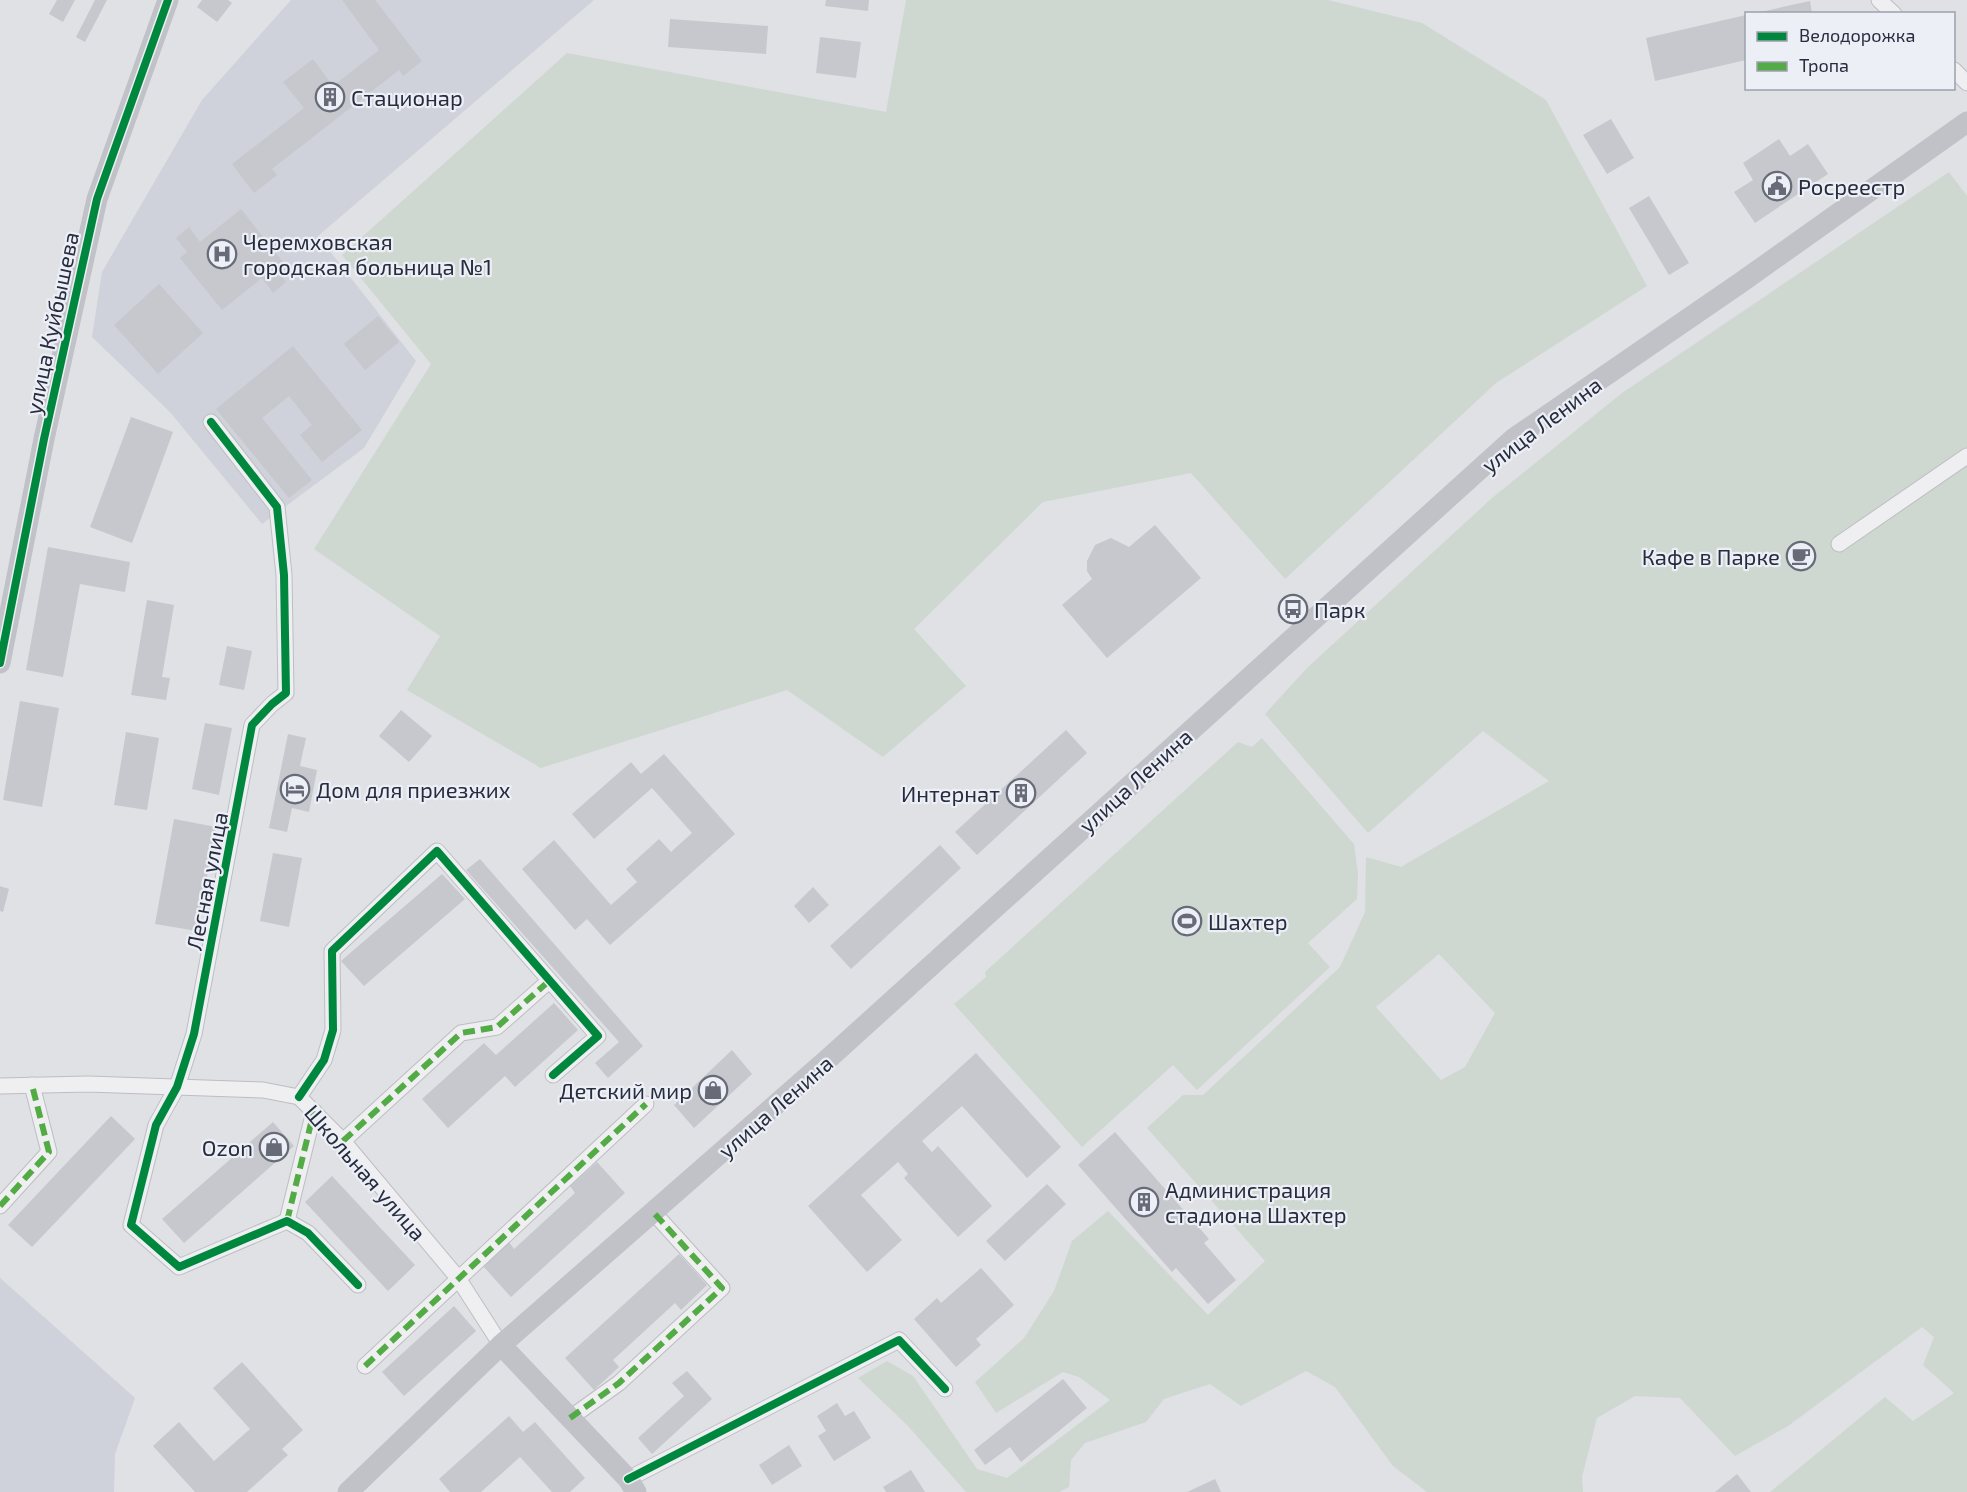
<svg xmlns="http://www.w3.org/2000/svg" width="1967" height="1492" font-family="'Exo 2',sans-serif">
  <rect width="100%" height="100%" fill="#dfe1e5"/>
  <g fill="#cfd2da">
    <polygon points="291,0 594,0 318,236 416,361 364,448 262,524 170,412 92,337 102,272 202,100"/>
    <polygon points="0,1278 135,1398 115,1454 114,1492 0,1492"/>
  </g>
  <g fill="#ced8d0" fill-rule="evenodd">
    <polygon points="906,0 1328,0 1422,23 1546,100 1647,286 1496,383 1285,579 1191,473 1043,502 914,629 966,686 883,757 787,690 541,768 407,690 440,636 314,549 431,364 342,255 567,53 886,112"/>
    <path d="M1949,172L1967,196V1492H1770L1885,1397L1913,1421L1954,1393L1923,1365L1934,1337L1922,1327L1788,1426L1735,1456L1680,1398L1635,1396L1597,1418L1582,1477L1583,1492H1427L1393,1466L1335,1387L1306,1371L1241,1406L1210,1384L1164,1399L1146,1422L1085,1443L1071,1460L1069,1487L1059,1492H966L908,1426L858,1378L887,1361L913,1376L977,1469L1007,1478L1110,1400L1079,1377L1063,1372L996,1413L975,1382L1024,1338L1054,1291L1072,1241L1108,1211L1208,1315L1265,1261L1147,1128L1183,1095H1203L1340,967L1365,912L1366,857L1401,867L1549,781L1483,731L1368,833L1265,714L1307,668L1492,498L1622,393ZM1439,954L1495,1013L1465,1067L1441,1080L1376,1007Z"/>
    <polygon points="1262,738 1354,844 1358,874 1357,899 1308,943 1330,967 1197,1090 1173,1065 1082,1147 954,1004 986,977 985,972 1238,742 1252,747"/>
  </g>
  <g fill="#c6c8cd">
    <polygon points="57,0 75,0 63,22 49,14"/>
    <polygon points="95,0 107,0 85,42 76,37"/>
    <polygon points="202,0 228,0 232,3 217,22 197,7"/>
    <polygon points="342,0 375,0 422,61 403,76 399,70 272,169 277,175 254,193 232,164 304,108 283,82 313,59 333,86 379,50"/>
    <polygon points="826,0 869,0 868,11 825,6"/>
    <polygon points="1810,1 1812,14 1756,14 1756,13"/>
    <polygon points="1746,15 1746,60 1655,81 1646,38"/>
    <polygon points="670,19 768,26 766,54 668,47"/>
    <polygon points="820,37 861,42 856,78 816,73"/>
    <polygon points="1611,119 1634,158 1607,174 1583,135"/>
    <polygon points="1779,139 1790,156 1808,144 1828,174 1755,223 1734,192 1753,180 1743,163"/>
    <polygon points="1649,196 1689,263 1669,275 1629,208"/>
    <polygon points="241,209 283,262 275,268 286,282 273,293 262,278 222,310 180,258 187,252 176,238 189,227 200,242"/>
    <polygon points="159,284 203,333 158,374 114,325"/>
    <polygon points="378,316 399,342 365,370 344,344"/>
    <polygon points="293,346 362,430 322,462 300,435 312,425 289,396 262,418 312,480 289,498 216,409"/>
    <polygon points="131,417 173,432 132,543 90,527"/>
    <polygon points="1155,525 1201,578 1107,658 1062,605 1092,579 1087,571 1087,561 1095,545 1111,538 1129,547"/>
    <polygon points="48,547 130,562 125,592 80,584 63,677 26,670"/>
    <polygon points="147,600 174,605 162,677 170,678 166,700 131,695"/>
    <polygon points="227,646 252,651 244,690 219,685"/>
    <polygon points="20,701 59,708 42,807 3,800"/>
    <polygon points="401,710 432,736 409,762 379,736"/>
    <polygon points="205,723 232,728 219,795 192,789"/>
    <polygon points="1066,730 1087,753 977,855 955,832"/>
    <polygon points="126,732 159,738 147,810 114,805"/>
    <polygon points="288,734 306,738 300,766 317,770 309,812 292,808 287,832 269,828"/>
    <polygon points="664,754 735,834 610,945 587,919 575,930 522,869 554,840 611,905 637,882 626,869 659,839 671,852 692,833 652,788 594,839 572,814 631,762 641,774"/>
    <polygon points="174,819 216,827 197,931 155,924"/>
    <polygon points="940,845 961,868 851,969 830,946"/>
    <polygon points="273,853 302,858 289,927 260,921"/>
    <polygon points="480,859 643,1046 608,1078 595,1063 619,1042 466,870"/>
    <polygon points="442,874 465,899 364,986 341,961"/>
    <polygon points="0,886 9,889 3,912 0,911"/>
    <polygon points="813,887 829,905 809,923 794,906"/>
    <polygon points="554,1003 578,1030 515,1087 505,1076 448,1128 422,1099 484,1043 496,1055"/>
    <polygon points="732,1050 752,1074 694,1128 674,1105"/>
    <polygon points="976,1053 1061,1147 1027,1178 962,1106 922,1141 932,1152 938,1146 992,1206 958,1237 904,1178 908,1174 898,1162 861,1195 902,1240 867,1272 808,1206"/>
    <polygon points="111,1116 135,1139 32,1247 8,1225"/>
    <polygon points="273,1122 294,1146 184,1243 162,1219"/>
    <polygon points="1115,1132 1209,1239 1204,1243 1236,1280 1208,1304 1176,1268 1172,1272 1078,1165"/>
    <polygon points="597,1162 625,1193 511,1297 483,1266 509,1242 514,1249 575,1193 570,1186"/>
    <polygon points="332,1176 415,1265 388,1291 305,1202"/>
    <polygon points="1047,1184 1066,1204 1005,1261 986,1241"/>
    <polygon points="679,1254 707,1285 681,1310 675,1303 613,1360 619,1367 594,1390 565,1358"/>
    <polygon points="981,1268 1014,1305 976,1339 981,1345 956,1367 914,1319 937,1298 941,1303"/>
    <polygon points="454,1306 476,1331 404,1396 382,1372"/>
    <polygon points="242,1362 303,1430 282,1449 288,1455 247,1492 195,1492 153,1446 179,1422 214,1461 250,1429 213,1388"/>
    <polygon points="687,1371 712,1399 652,1454 638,1438 684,1396 672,1383"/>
    <polygon points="1063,1379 1087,1408 1021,1462 1010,1447 985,1465 974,1450"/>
    <polygon points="837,1403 845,1416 854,1411 871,1438 834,1461 818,1436 826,1431 817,1416"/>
    <polygon points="509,1416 523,1432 535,1422 585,1478 570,1492 552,1492 520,1457 481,1492 450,1492 439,1479"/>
    <polygon points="789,1445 802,1466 772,1485 759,1465"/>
    <polygon points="911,1470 925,1492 886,1492 883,1487"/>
    <polygon points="1737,1474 1751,1492 1715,1492"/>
    <polygon points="1215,1479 1221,1492 1187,1492"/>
  </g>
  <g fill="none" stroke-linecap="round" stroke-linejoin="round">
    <g stroke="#bcbec2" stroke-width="17">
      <g id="street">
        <polyline points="1879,0 1894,14"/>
        <polyline points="1954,70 1967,83"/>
        <polyline points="211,422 277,507 284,575 286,693 272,704 252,725 194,1034 177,1087 156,1125 131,1225 179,1267 287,1221 308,1233 358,1285"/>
        <polyline points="1839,544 1967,456"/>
        <polyline points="0,1086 88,1084 263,1090 299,1097 343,1141 458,1278 501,1345"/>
        <polyline points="299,1097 324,1060 333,1030 332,951 437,851 598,1036 553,1075"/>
        <polyline points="343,1141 461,1033 497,1027 549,981"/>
        <polyline points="0,1206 49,1152 32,1085"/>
        <polyline points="287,1221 314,1111"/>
        <polyline points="365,1366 646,1104"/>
        <polyline points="570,1418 619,1383 722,1288 654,1213"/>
        <polyline points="628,1479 899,1340 945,1389"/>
      </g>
    </g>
    <use href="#street" stroke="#efeff1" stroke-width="15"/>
    <g stroke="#c0c2c7" stroke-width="21">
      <polyline points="0,663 44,439 97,199 168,0"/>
      <polyline points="501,1345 628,1479 636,1492"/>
      <polyline points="348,1492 501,1345 829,1058 1513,439 1743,281 1967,122"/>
    </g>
    <g stroke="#53ab46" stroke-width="6" stroke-dasharray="12 6" stroke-linecap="butt">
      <polyline points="343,1141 461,1033 497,1027 549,981"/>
      <polyline points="0,1206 49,1152 32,1085"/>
      <polyline points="287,1221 314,1111"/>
      <polyline points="365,1366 646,1104"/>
      <polyline points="570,1418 619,1383 722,1288 654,1213"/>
    </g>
    <g stroke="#eceff5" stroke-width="11">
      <g id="cycleway">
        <polyline points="211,422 277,507 284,575 286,693 272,704 252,725 194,1034 177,1087 156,1125 131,1225 179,1267 287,1221 308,1233 358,1285"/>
        <polyline points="0,663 44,439 97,199 168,0"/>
        <polyline points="299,1097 324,1060 333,1030 332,951 437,851 598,1036 553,1075"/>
        <polyline points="628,1479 899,1340 945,1389"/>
      </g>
    </g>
    <use href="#cycleway" stroke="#00873e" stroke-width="8"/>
  </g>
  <defs>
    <g id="building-ring" transform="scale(1.5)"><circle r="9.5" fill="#eceff5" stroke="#676b78" stroke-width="1.5"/><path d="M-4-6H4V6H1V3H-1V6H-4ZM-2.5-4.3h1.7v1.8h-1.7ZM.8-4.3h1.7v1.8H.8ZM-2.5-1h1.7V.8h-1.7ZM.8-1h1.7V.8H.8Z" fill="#676b78"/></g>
    <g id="civic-ring" transform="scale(1.5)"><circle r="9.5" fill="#eceff5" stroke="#676b78" stroke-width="1.5"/><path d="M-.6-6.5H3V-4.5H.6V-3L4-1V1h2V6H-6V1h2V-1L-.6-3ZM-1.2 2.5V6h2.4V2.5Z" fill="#676b78"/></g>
    <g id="hospital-ring" transform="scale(1.5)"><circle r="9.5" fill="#eceff5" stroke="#676b78" stroke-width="1.5"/><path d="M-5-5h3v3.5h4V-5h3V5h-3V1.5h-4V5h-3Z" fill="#676b78"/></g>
    <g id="cafe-ring" transform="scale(1.5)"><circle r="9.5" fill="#eceff5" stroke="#676b78" stroke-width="1.5"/><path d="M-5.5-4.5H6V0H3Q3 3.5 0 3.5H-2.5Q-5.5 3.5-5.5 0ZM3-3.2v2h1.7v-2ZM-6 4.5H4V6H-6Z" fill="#676b78"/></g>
    <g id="bus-ring" transform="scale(1.5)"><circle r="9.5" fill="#eceff5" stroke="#676b78" stroke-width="1.5"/><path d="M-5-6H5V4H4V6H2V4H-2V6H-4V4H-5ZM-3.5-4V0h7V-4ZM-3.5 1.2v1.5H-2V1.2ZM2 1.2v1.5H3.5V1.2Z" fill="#676b78"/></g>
    <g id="hotel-ring" transform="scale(1.5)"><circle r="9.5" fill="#eceff5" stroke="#676b78" stroke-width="1.5"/><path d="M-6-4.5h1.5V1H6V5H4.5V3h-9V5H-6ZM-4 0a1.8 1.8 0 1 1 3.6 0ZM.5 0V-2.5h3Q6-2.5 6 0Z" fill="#676b78"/></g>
    <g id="stadium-ring" transform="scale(1.5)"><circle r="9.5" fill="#eceff5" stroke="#676b78" stroke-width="1.5"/><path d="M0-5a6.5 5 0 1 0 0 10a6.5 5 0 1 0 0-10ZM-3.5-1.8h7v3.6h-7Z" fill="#676b78"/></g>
    <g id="shop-ring" transform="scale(1.5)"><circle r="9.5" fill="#eceff5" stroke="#676b78" stroke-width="1.5"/><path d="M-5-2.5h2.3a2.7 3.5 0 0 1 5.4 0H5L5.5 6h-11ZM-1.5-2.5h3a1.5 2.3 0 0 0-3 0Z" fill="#676b78"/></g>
  </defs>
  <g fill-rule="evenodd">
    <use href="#building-ring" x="330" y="97"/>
    <use href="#civic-ring" x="1777" y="186"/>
    <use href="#hospital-ring" x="222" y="254"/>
    <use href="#cafe-ring" x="1801" y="556"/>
    <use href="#bus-ring" x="1293" y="609"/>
    <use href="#hotel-ring" x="295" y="789"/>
    <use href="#building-ring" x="1021" y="793"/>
    <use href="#stadium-ring" x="1187" y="921"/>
    <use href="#shop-ring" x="713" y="1090"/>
    <use href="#shop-ring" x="274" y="1147"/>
    <use href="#building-ring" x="1144" y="1202"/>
  </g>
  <g text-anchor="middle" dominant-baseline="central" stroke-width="4.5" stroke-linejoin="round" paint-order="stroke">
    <g font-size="22" fill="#272c3e" stroke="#eceff5" text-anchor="start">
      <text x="351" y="97">Стационар</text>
      <text x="1798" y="186">Росреестр</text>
      <text x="243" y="241">Черемховская<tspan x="243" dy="25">городская больница №1</tspan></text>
      <text x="1780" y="556" text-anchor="end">Кафе в Парке</text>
      <text x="1314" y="609">Парк</text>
      <text x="316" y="789">Дом для приезжих</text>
      <text x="1000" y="793" text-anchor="end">Интернат</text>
      <text x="1208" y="921">Шахтер</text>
      <text x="692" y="1090" text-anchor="end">Детский мир</text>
      <text x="253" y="1147" text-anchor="end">Ozon</text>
      <text x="1165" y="1189">Администрация<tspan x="1165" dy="25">стадиона Шахтер</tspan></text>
    </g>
    <g font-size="22" fill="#272c3e" stroke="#eceff5">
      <text transform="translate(51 323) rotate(-78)">улица Куйбышева</text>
      <text transform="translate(1541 424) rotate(-37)">улица Ленина</text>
      <text transform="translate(1135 780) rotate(-42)">улица Ленина</text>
      <text transform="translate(206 881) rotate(-79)">Лесная улица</text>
      <text transform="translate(775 1106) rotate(-41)">улица Ленина</text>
      <text transform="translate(366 1172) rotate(49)">Школьная улица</text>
    </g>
  </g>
  <rect x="1745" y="12" width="210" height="78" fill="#eceff5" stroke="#9da1ac" stroke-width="1.5"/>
  <rect x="1757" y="32" width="30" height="9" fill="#00873e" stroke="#9da1ac" stroke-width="1.5"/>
  <text x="1799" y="42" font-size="18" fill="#272c3e">Велодорожка</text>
  <rect x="1757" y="62" width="30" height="9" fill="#53ab46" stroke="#9da1ac" stroke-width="1.5"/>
  <text x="1799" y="72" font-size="18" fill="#272c3e">Тропа</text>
</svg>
